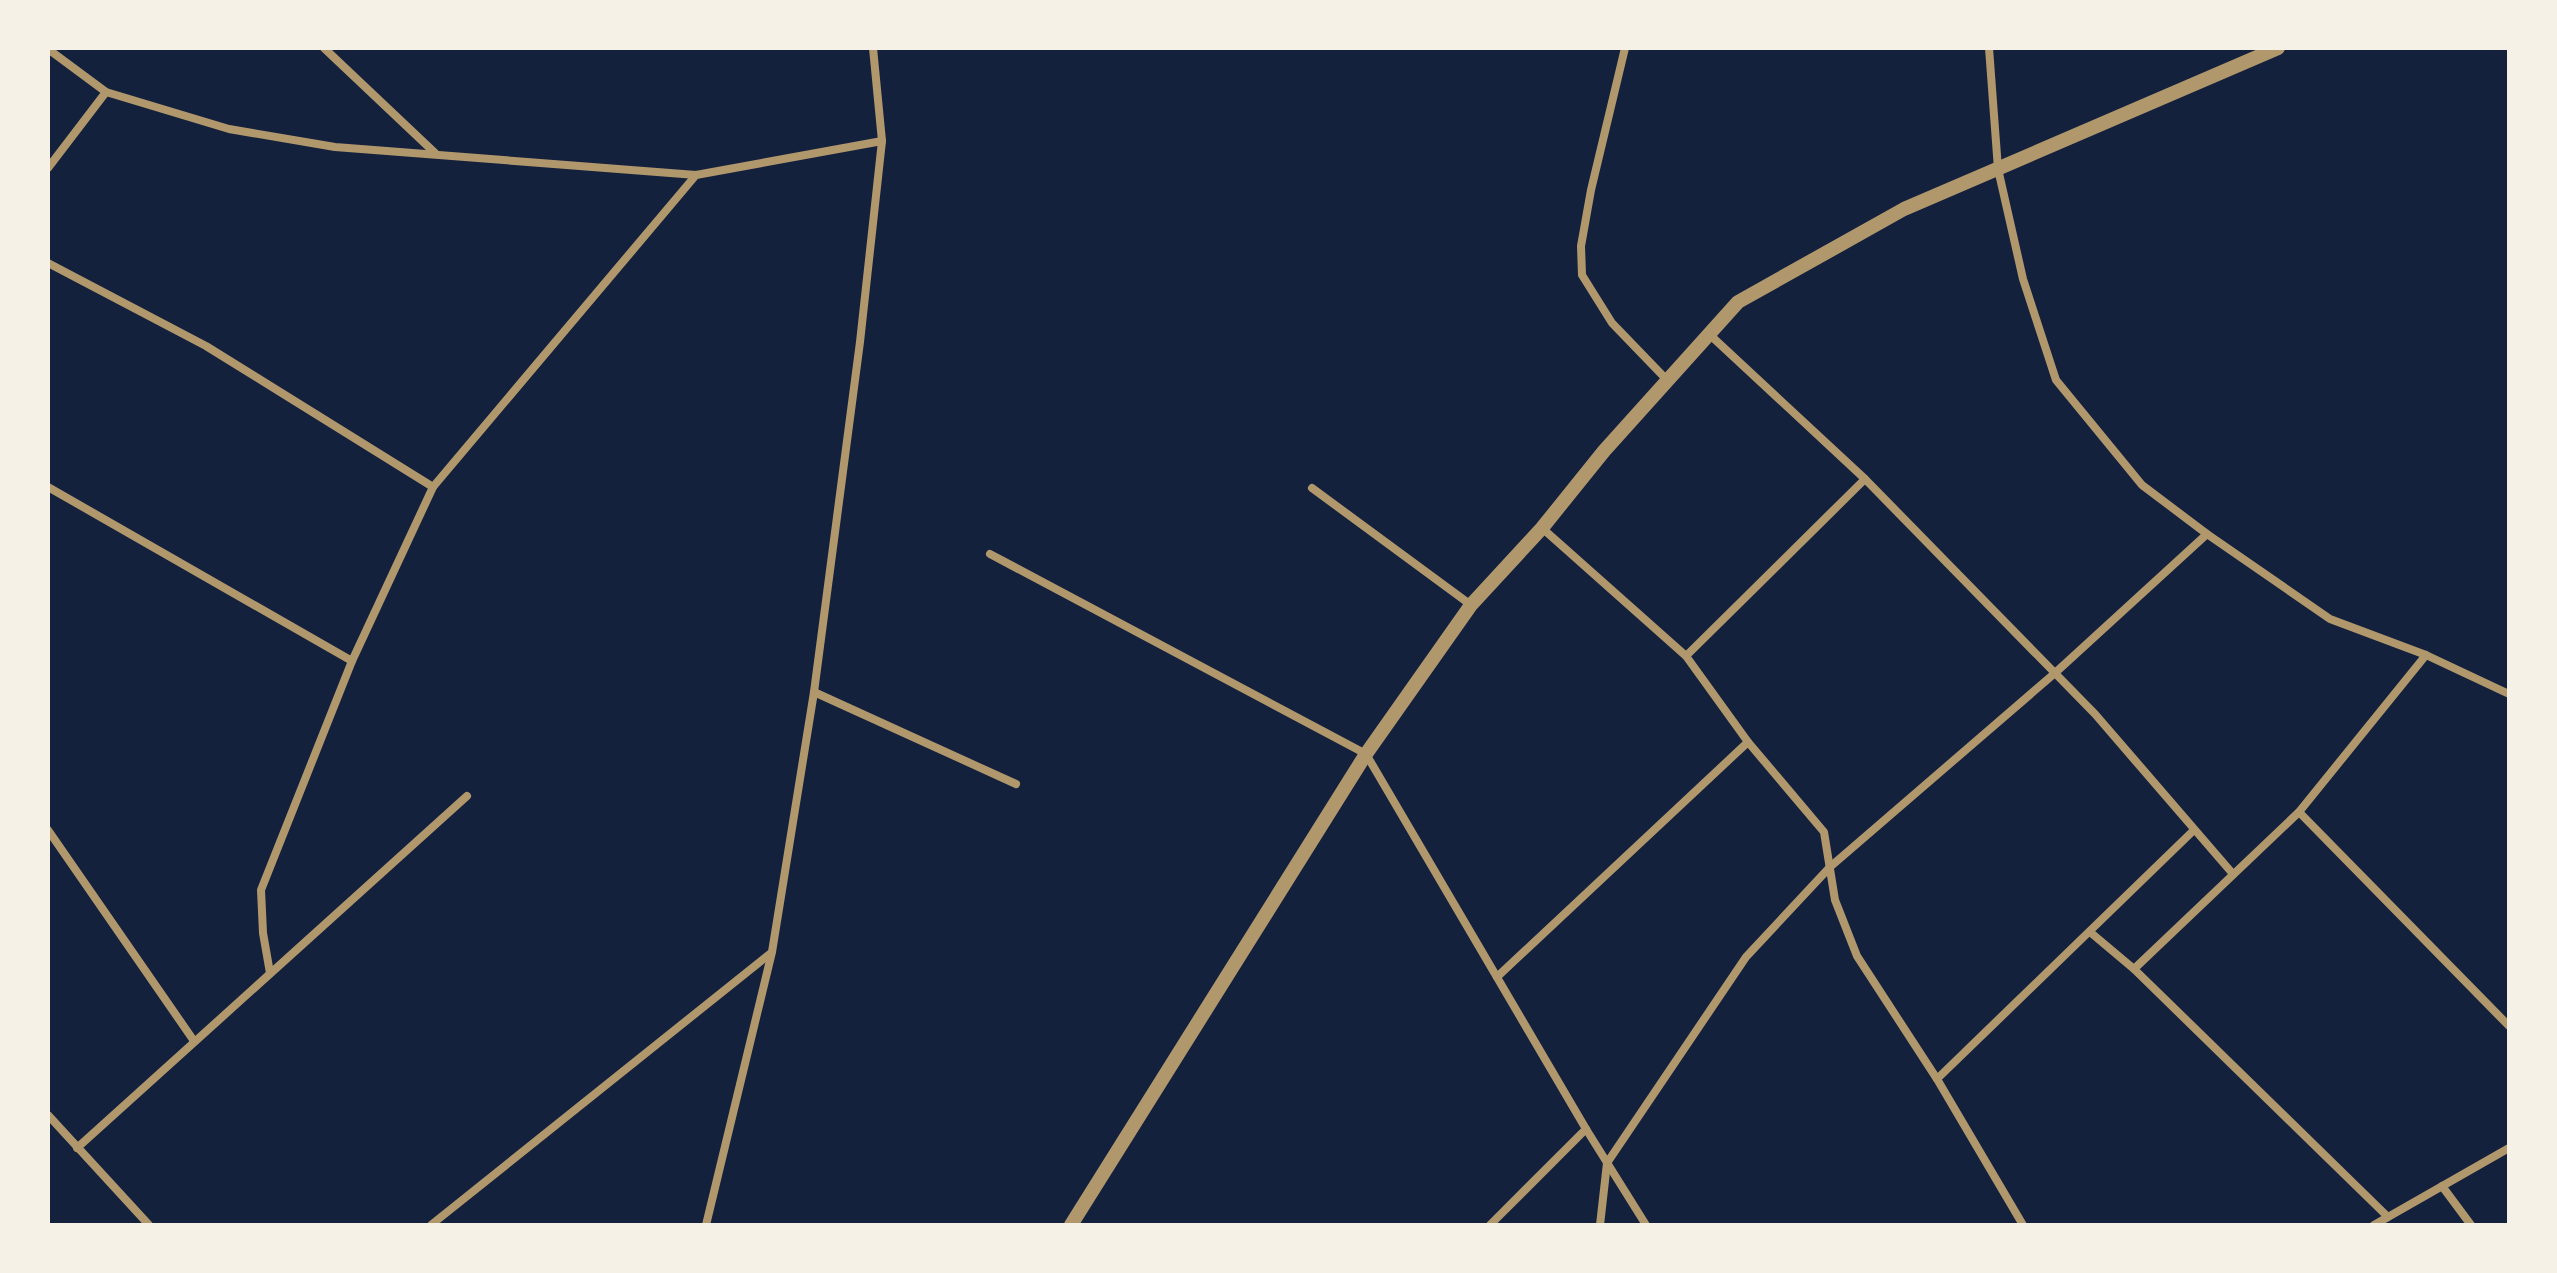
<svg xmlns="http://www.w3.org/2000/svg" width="2557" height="1273" font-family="Poppins,sans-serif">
  <rect width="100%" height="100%" fill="#14213d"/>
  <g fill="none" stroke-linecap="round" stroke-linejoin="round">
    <g stroke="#b1986c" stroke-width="8">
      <polyline points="324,48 435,153"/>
      <polyline points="1625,48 1591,190 1581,246 1582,275 1612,323 1667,380"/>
      <polyline points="1989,48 1998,169 2023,279 2056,380 2142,485 2207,534 2330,619 2426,655 2509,694"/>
      <polyline points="48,49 106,92 229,129 335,147 696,175 882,141"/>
      <polyline points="48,168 106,92"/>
      <polyline points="48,263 206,346 433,487"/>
      <polyline points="1709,334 1865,479 2095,714 2233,874"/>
      <polyline points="48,487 352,661"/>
      <polyline points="1312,488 1471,605"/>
      <polyline points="1542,528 1686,656 1748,742 1824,832 1835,900 1857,956 1937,1079 2023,1225"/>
      <polyline points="990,554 1366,754 1586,1129 1646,1225"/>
      <polyline points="1686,656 1865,479"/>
      <polyline points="814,692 1016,784"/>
      <polyline points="2299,812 2509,1026"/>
      <polyline points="48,830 194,1041"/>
      <polyline points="2090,932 2134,969 2388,1217"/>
      <polyline points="2134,969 2299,812 2426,655"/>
      <polyline points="270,973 263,933 261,890 352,661 433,487 696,175"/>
      <polyline points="1497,977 1748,742"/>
      <polyline points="1937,1079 2194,830"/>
      <polyline points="48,1115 149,1225"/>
      <polyline points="77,1148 467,796"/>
      <polyline points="2442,1186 2471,1225"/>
      <polyline points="431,1225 771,953"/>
      <polyline points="706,1225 772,952 814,692 860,342 882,141 873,48"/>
      <polyline points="1490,1225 1586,1129"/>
      <polyline points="1600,1225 1607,1163 1746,957 1830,867 2055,673 2207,534"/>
      <polyline points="2374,1225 2509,1148"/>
    </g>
    <polyline stroke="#b1986c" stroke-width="14" points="1071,1225 1366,754 1471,605 1542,528 1604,451 1738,302 1904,209 2278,48"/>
  </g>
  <rect width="2557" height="1273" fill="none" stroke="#f6f1e7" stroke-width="100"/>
</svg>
